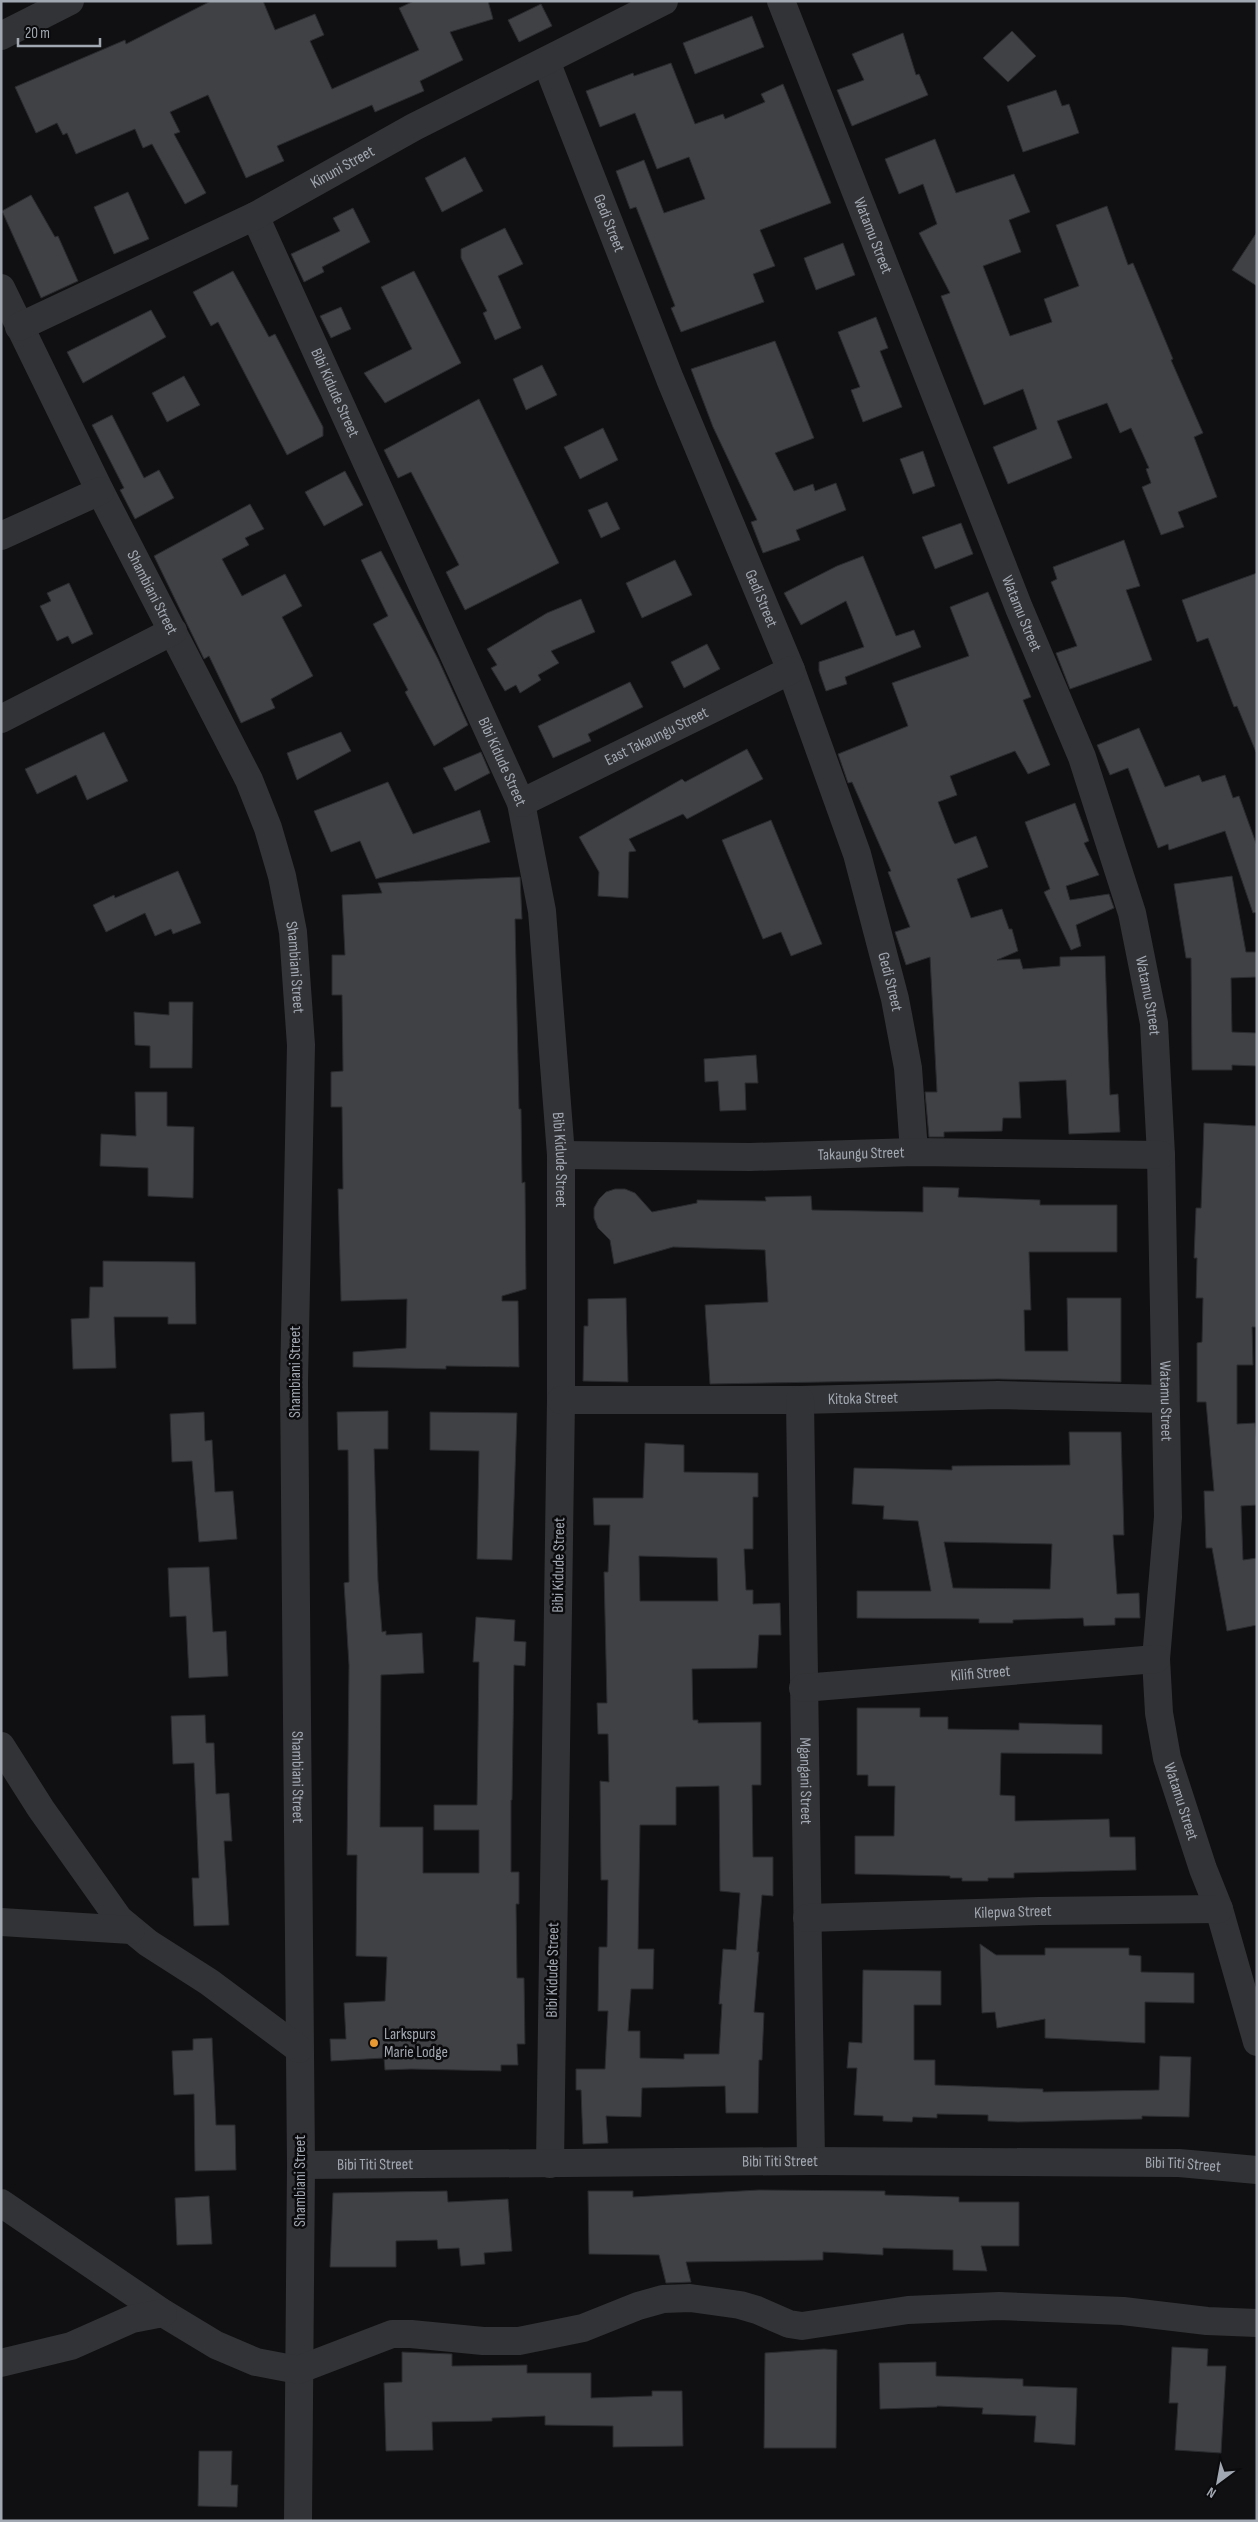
<svg xmlns="http://www.w3.org/2000/svg" width="1258" height="2522" font-family="'Sofia Sans Condensed',sans-serif">
  <rect width="100%" height="100%" fill="#101012"/>
  <g fill="#3f4145" stroke="#2a2b2e" fill-rule="evenodd">
    <polygon points="211,1 263,1 275,30 315,14 324,35 310,41 332,89 419,50 399,8 414,1 488,1 493,19 450,32 463,60 420,81 424,91 375,112 372,105 277,146 284,161 246,178 208,95 170,112 180,132 174,134 206,193 185,204 152,144 143,148 135,129 76,154 67,133 63,135 57,123 36,133 15,87 125,40 126,44"/>
    <polygon points="541,4 552,26 519,42 508,20"/>
    <polygon points="752,16 764,47 695,74 683,43"/>
    <polygon points="1012,31 1036,56 1008,82 983,58"/>
    <polygon points="903,33 916,75 919,74 928,95 852,126 837,90 864,80 852,54"/>
    <polygon points="671,63 695,124 723,114 725,119 765,102 761,94 783,84 831,203 760,230 775,266 753,274 764,302 681,332 671,308 675,306 636,207 630,209 616,171 644,160 664,213 705,199 689,157 657,169 635,113 600,127 586,91 633,73 634,76"/>
    <polygon points="1056,90 1062,106 1069,104 1079,133 1023,152 1007,106"/>
    <polygon points="935,139 956,193 1014,174 1030,212 1009,220 1021,252 983,266 1010,336 1052,322 1044,299 1079,286 1056,225 1107,206 1128,265 1133,263 1173,359 1171,360 1203,433 1194,437 1217,497 1178,512 1184,527 1161,535 1142,487 1151,483 1146,469 1149,468 1131,428 1120,433 1107,403 1057,421 1072,458 1008,484 993,447 1037,429 1023,389 984,405 941,296 950,293 919,233 937,224 923,184 899,194 885,159"/>
    <polygon points="465,157 483,191 442,212 425,178"/>
    <polygon points="128,192 149,239 114,254 94,207"/>
    <polygon points="31,195 55,237 58,236 78,281 41,298 2,211"/>
    <polygon points="353,208 370,242 322,267 324,272 304,282 291,254 340,231 333,218"/>
    <polygon points="505,228 523,264 498,276 521,328 495,340 483,313 487,311 461,258 461,249"/>
    <polygon points="1257,232 1257,286 1232,270"/>
    <polygon points="843,243 855,275 816,290 804,258"/>
    <polygon points="233,271 269,337 275,334 323,427 323,436 287,455 218,322 211,326 193,292"/>
    <polygon points="414,271 461,363 385,403 364,373 412,349 381,287"/>
    <polygon points="341,307 351,329 331,338 320,316"/>
    <polygon points="151,310 166,337 83,383 67,352"/>
    <polygon points="876,317 888,348 880,351 902,407 863,422 851,390 860,387 838,332"/>
    <polygon points="775,341 814,438 775,453 794,491 813,484 815,491 836,483 846,510 796,530 800,540 763,553 751,522 757,520 713,427 691,369"/>
    <polygon points="542,365 557,395 526,410 513,379"/>
    <polygon points="184,376 200,405 167,422 152,393"/>
    <polygon points="479,399 559,563 465,610 446,572 459,565 411,472 398,478 384,450"/>
    <polygon points="112,415 144,478 159,470 174,498 135,519 120,490 124,488 92,425"/>
    <polygon points="603,428 618,460 580,479 564,447"/>
    <polygon points="923,451 935,486 913,494 900,459"/>
    <polygon points="345,471 363,505 324,526 305,492"/>
    <polygon points="607,502 620,529 601,538 588,510"/>
    <polygon points="250,504 264,529 245,538 249,545 222,559 242,596 285,574 302,606 282,617 313,676 271,699 275,708 241,723 209,656 204,659 154,556"/>
    <polygon points="961,523 973,554 935,569 922,537"/>
    <polygon points="1124,540 1140,586 1126,590 1152,660 1070,689 1056,653 1077,646 1051,582 1057,579 1053,567"/>
    <polygon points="381,551 438,659 468,725 434,746 405,692 408,690 373,624 388,616 361,560"/>
    <polygon points="863,556 896,636 914,630 921,647 845,677 847,684 826,691 819,671 819,662 864,647 846,601 801,625 784,593 837,566"/>
    <polygon points="675,560 692,595 642,618 626,583"/>
    <polygon points="1257,573 1257,752 1256,752 1237,706 1234,707 1208,638 1197,642 1182,600"/>
    <polygon points="69,583 93,634 72,644 68,636 57,641 40,606 51,601 47,593"/>
    <polygon points="988,592 1031,697 1023,700 1050,765 1028,774 1015,751 950,776 957,795 938,802 953,841 955,844 976,836 988,867 957,879 971,918 1002,909 1009,929 1012,929 1018,951 997,960 1020,959 1023,969 1060,966 1060,957 1105,956 1110,1095 1118,1094 1120,1132 1069,1134 1066,1080 1019,1082 1021,1118 1003,1118 1002,1131 944,1132 944,1137 929,1137 925,1092 937,1092 930,957 906,965 895,932 910,927 888,872 891,871 852,782 848,783 838,754 908,726 892,683 969,656 950,607"/>
    <polygon points="581,599 595,632 551,651 559,663 538,675 541,680 520,693 516,685 505,691 491,668 497,665 487,649 547,613"/>
    <polygon points="707,644 720,669 684,688 671,662"/>
    <polygon points="630,682 643,707 588,734 591,741 553,758 538,726"/>
    <polygon points="1139,728 1165,787 1199,775 1202,782 1225,775 1233,798 1239,796 1257,846 1257,912 1253,913 1225,831 1169,850 1168,844 1158,848 1128,768 1110,775 1097,745"/>
    <polygon points="104,732 128,781 87,800 76,775 37,794 25,769"/>
    <polygon points="341,732 351,751 297,780 287,753"/>
    <polygon points="747,749 763,779 687,819 683,814 629,839 636,851 629,852 628,898 598,896 599,872 579,837 682,779 685,782"/>
    <polygon points="481,752 490,773 455,791 443,768"/>
    <polygon points="388,782 413,834 480,810 490,842 376,879 360,841 331,852 314,811"/>
    <polygon points="1075,803 1089,841 1084,843 1099,875 1066,886 1070,900 1109,894 1114,908 1076,925 1081,946 1071,950 1044,892 1050,889 1025,822"/>
    <polygon points="771,820 822,944 791,956 781,932 763,939 722,840"/>
    <polygon points="178,871 201,923 173,934 171,929 155,936 145,913 106,932 93,905 114,895 115,898"/>
    <polygon points="1232,876 1246,952 1257,952 1257,977 1231,978 1232,1032 1257,1033 1257,1066 1232,1065 1232,1070 1192,1070 1191,958 1186,958 1174,884"/>
    <polygon points="520,877 522,919 515,919 519,1109 521,1109 522,1183 525,1182 526,1289 502,1296 502,1301 518,1301 519,1367 446,1366 446,1369 353,1367 353,1352 406,1348 407,1299 341,1301 338,1189 343,1189 342,1107 331,1107 331,1072 343,1071 342,995 332,995 332,955 345,955 342,895 382,893 378,883"/>
    <polygon points="169,1002 193,1002 192,1068 150,1068 150,1046 135,1045 134,1012 169,1015"/>
    <polygon points="756,1055 758,1083 745,1083 746,1110 720,1111 718,1081 705,1082 704,1059"/>
    <polygon points="135,1092 167,1092 167,1126 194,1127 193,1198 148,1196 148,1168 100,1166 101,1134 136,1136"/>
    <polygon points="1204,1123 1257,1126 1257,1327 1252,1327 1253,1365 1237,1365 1237,1424 1255,1423 1257,1446 1257,1505 1241,1506 1243,1560 1257,1558 1257,1625 1227,1631 1212,1548 1206,1548 1204,1491 1214,1491 1206,1402 1197,1402 1197,1343 1202,1342 1203,1298 1196,1298 1197,1258 1194,1258 1196,1208 1201,1208"/>
    <polygon points="923,1187 959,1188 958,1197 1040,1200 1040,1205 1117,1205 1117,1252 1029,1252 1031,1310 1024,1310 1025,1351 1068,1351 1067,1298 1121,1298 1121,1382 998,1379 710,1384 705,1305 768,1302 765,1250 673,1247 614,1264 610,1240 598,1228 594,1218 594,1208 599,1199 606,1192 615,1189 625,1189 635,1193 652,1212 697,1203 697,1200 766,1201 765,1197 811,1196 812,1210 923,1212"/>
    <polygon points="103,1261 195,1262 196,1324 168,1324 168,1317 114,1317 116,1368 73,1369 71,1319 89,1318 90,1287 103,1287"/>
    <polygon points="626,1298 628,1382 583,1381 584,1326 588,1326 588,1299"/>
    <polygon points="388,1411 388,1449 374,1449 378,1581 382,1632 386,1631 386,1635 422,1633 424,1673 381,1675 380,1827 423,1827 423,1873 479,1873 479,1830 434,1830 434,1805 477,1805 479,1662 473,1662 476,1617 515,1620 514,1641 526,1642 525,1666 514,1665 512,1800 511,1800 511,1872 519,1872 519,1904 516,1904 517,1978 524,1978 525,2044 517,2044 518,2065 501,2065 501,2071 411,2069 385,2070 384,2058 331,2061 330,2039 346,2039 344,2003 385,2001 387,1957 356,1956 357,1855 347,1855 349,1665 344,1583 349,1582 348,1450 338,1450 337,1412"/>
    <polygon points="204,1412 205,1441 212,1440 215,1492 233,1491 237,1539 199,1542 192,1461 172,1462 170,1414"/>
    <polygon points="430,1412 517,1413 512,1560 477,1559 479,1451 430,1450"/>
    <path d="M1069,1432H1121L1124,1535H1113L1117,1594L1139,1593L1140,1618H1115V1625L1084,1626L1083,1618L1013,1620V1623H979V1619L857,1618V1591H931L918,1521L883,1519L884,1506L852,1504L854,1468L952,1470V1466L1070,1465ZM944,1542L1052,1544L1050,1589L953,1588Z"/>
    <path d="M645,1443L684,1445V1472L758,1473V1497H753V1549H744L746,1590H753V1604L780,1603L781,1635H759L757,1668L692,1669L693,1720H698V1723L761,1722V1785H752L753,1857H773V1896L762,1895L757,1952H759L754,2012L764,2013L762,2060H759L758,2113H726L725,2086L642,2088L641,2117L606,2116L608,2143L583,2144L581,2090H576V2069H605L608,2011H598L599,1947H607L608,1880H601L600,1781L609,1782L608,1734H598L597,1703H607L604,1572H608L610,1525H594L593,1498H643ZM639,1556L717,1558L718,1601H640ZM719,1786L720,1891L740,1893L736,1950L723,1949L719,2004H722L719,2054H684V2059L640,2058V2031H628L631,1989H653L654,1949H638L640,1825H676V1787Z"/>
    <polygon points="209,1567 213,1632 226,1631 228,1676 189,1678 186,1616 170,1617 168,1568"/>
    <polygon points="857,1708 920,1708 920,1717 948,1717 948,1729 1019,1730 1019,1723 1102,1725 1102,1754 1001,1753 1000,1795 1015,1796 1015,1821 1109,1819 1110,1837 1135,1837 1136,1870 1014,1873 1014,1878 988,1878 988,1881 962,1881 962,1878 950,1878 950,1876 855,1874 855,1836 894,1836 895,1786 868,1786 868,1775 857,1775"/>
    <polygon points="205,1715 206,1743 214,1743 216,1794 229,1793 232,1841 224,1841 229,1925 194,1926 192,1878 199,1878 194,1763 173,1764 171,1716"/>
    <polygon points="980,1944 996,1955 1045,1955 1045,1948 1129,1948 1129,1955 1141,1956 1141,1972 1194,1973 1194,2003 1145,2002 1145,2043 1045,2038 1045,2019 997,2028 995,2012 982,2013"/>
    <polygon points="863,1970 941,1971 941,2005 914,2005 914,2060 935,2060 935,2085 1043,2089 1043,2092 1159,2090 1160,2056 1191,2057 1189,2117 1142,2116 1142,2119 1018,2122 988,2121 988,2115 937,2114 937,2118 913,2117 912,2122 883,2121 883,2116 854,2115 857,2068 847,2068 849,2042 862,2043"/>
    <polygon points="212,2038 216,2125 235,2125 236,2170 195,2171 194,2094 174,2095 172,2051 193,2050 193,2039"/>
    <polygon points="759,2190 885,2191 885,2195 959,2197 959,2202 1019,2202 1019,2246 981,2246 987,2271 953,2270 953,2250 883,2248 883,2255 823,2252 823,2260 686,2262 691,2282 666,2283 659,2255 589,2254 588,2191 633,2191 633,2197"/>
    <polygon points="447,2191 448,2202 508,2199 512,2251 484,2253 485,2264 461,2266 459,2248 438,2249 437,2240 396,2241 396,2267 330,2267 333,2193"/>
    <polygon points="209,2196 212,2244 177,2245 175,2198"/>
    <polygon points="1172,2347 1208,2349 1207,2366 1226,2366 1221,2453 1175,2450 1178,2403 1169,2403"/>
    <polygon points="824,2349 837,2350 836,2448 764,2448 765,2353"/>
    <polygon points="402,2352 452,2354 452,2366 527,2365 527,2373 591,2373 591,2398 652,2396 652,2391 682,2391 683,2446 613,2447 613,2426 545,2425 545,2416 492,2418 492,2421 432,2422 433,2450 386,2451 384,2383 402,2382"/>
    <polygon points="936,2362 936,2376 1023,2379 1023,2386 1077,2388 1075,2445 1034,2442 1036,2416 982,2414 983,2408 937,2406 937,2407 880,2409 879,2363"/>
    <polygon points="199,2451 232,2451 231,2485 238,2485 237,2507 198,2506"/>
  </g>
  <g fill="none" stroke-linecap="round" stroke-linejoin="round">
    <g stroke="#323336" stroke-width="28">
      <path id="s1" d="M781,1L1019,608L1082,757L1132,913L1154,1023L1161,1155L1168,1517L1156,1659L1159,1713L1167,1758L1203,1869L1219,1909L1257,2042"/>
      <polyline points="1,36 70,1"/>
      <path id="s2" d="M546,61L670,379L791,670L857,854L895,999L908,1068L914,1152"/>
      <path id="s3" d="M255,216L521,803L542,911L561,1155V1400L550,2164"/>
      <path id="s4" d="M1,288L100,491L249,780L268,828L282,876L293,932L301,1045L294,1382L301,2165L298,2521"/>
      <path id="s5" d="M19,327L255,216L414,127L664,1"/>
      <polyline points="1,536 100,491"/>
      <polyline points="1,719 173,631"/>
      <path id="s6" d="M521,803L791,670"/>
      <path id="s7" d="M561,1155L750,1157L914,1152L1161,1155"/>
      <path id="s8" d="M561,1400H800L998,1395L1165,1399"/>
      <path id="s9" d="M800,1400L811,2161"/>
      <path id="s10" d="M803,1688L1156,1659"/>
      <polyline points="1,1746 41,1809 119,1919 148,1943 209,1982 299,2049"/>
      <path id="s11" d="M807,1918L1039,1911L1219,1909"/>
      <polyline points="1,1922 131,1930"/>
      <path id="s12" d="M301,2165L811,2161L1179,2163L1257,2170"/>
      <polyline points="1,2203 163,2313 216,2345 256,2362 298,2370 392,2334 411,2334 483,2341 519,2341 583,2328 638,2306 663,2299 690,2298 740,2305 757,2310 789,2324 802,2326 908,2310 999,2306 1123,2311 1207,2321 1257,2323"/>
      <polyline points="1,2363 71,2346 132,2319 163,2313"/>
    </g>
  </g>
  <circle fill="#e99931" stroke="#0b0b0d" stroke-width="2" cx="374" cy="2043" r="5"/>
  <g text-anchor="middle" dominant-baseline="central" stroke-width="5" stroke-linejoin="round" paint-order="stroke">
    <g font-size="16" fill="#a2a8b2" stroke="#0b0b0d">
      <text stroke="none"><textPath href="#s5" startOffset="361">Kinuni Street</textPath></text>
      <text stroke="none"><textPath href="#s2" startOffset="174">Gedi Street</textPath></text>
      <text stroke="none"><textPath href="#s1" startOffset="252">Watamu Street</textPath></text>
      <text stroke="none"><textPath href="#s3" startOffset="194">Bibi Kidude Street</textPath></text>
      <text stroke="none"><textPath href="#s4" startOffset="340">Shambiani Street</textPath></text>
      <text stroke="none"><textPath href="#s2" startOffset="579">Gedi Street</textPath></text>
      <text stroke="none"><textPath href="#s1" startOffset="658">Watamu Street</textPath></text>
      <text stroke="none"><textPath href="#s6" startOffset="151">East Takaungu Street</textPath></text>
      <text stroke="none"><textPath href="#s3" startOffset="599">Bibi Kidude Street</textPath></text>
      <text stroke="none"><textPath href="#s4" startOffset="745">Shambiani Street</textPath></text>
      <text stroke="none"><textPath href="#s2" startOffset="984">Gedi Street</textPath></text>
      <text stroke="none"><textPath href="#s1" startOffset="1062">Watamu Street</textPath></text>
      <text stroke="none"><textPath href="#s7" startOffset="300">Takaungu Street</textPath></text>
      <text stroke="none"><textPath href="#s3" startOffset="1004">Bibi Kidude Street</textPath></text>
      <text transform="translate(295 1372) rotate(-90)">Shambiani Street</text>
      <text stroke="none"><textPath href="#s8" startOffset="302">Kitoka Street</textPath></text>
      <text stroke="none"><textPath href="#s1" startOffset="1468">Watamu Street</textPath></text>
      <text transform="translate(559 1565) rotate(-89)">Bibi Kidude Street</text>
      <text stroke="none"><textPath href="#s10" startOffset="178">Kilifi Street</textPath></text>
      <text stroke="none"><textPath href="#s4" startOffset="1555">Shambiani Street</textPath></text>
      <text stroke="none"><textPath href="#s9" startOffset="381">Mgangani Street</textPath></text>
      <text stroke="none"><textPath href="#s1" startOffset="1872">Watamu Street</textPath></text>
      <text stroke="none"><textPath href="#s11" startOffset="206">Kilepwa Street</textPath></text>
      <text transform="translate(553 1970) rotate(-89)">Bibi Kidude Street</text>
      <text stroke="none"><textPath href="#s12" startOffset="479">Bibi Titi Street</textPath></text>
      <text stroke="none"><textPath href="#s12" startOffset="74">Bibi Titi Street</textPath></text>
      <text stroke="none"><textPath href="#s12" startOffset="882">Bibi Titi Street</textPath></text>
      <text transform="translate(300 2181) rotate(-90)">Shambiani Street</text>
    </g>
    <g font-size="16" fill="#a2a8b2" stroke="#0b0b0d" text-anchor="start">
      <text x="384" y="2034">Larkspurs<tspan x="384" dy="18">Marie Lodge</tspan></text>
    </g>
  </g>
  <rect width="1258" height="2522" fill="none" stroke="#a2a8b2" stroke-width="5"/>
  <g transform="translate(1218 2482) rotate(212)" stroke="#0b0b0d" stroke-width="4" paint-order="stroke">
  <path d="M0-4L9 19L0 12L-9 19Z" fill="#a2a8b2"/>
  <text y="-8" font-size="14" font-weight="bold" text-anchor="middle" fill="#a2a8b2">N</text>
  </g>
  <path d="M18 38v8h82v-8" fill="none" stroke="#a2a8b2" stroke-width="2.5"/>
  <text x="25" y="38" font-size="15" fill="#a2a8b2" stroke="#0b0b0d" stroke-width="4" paint-order="stroke">20 m</text>
</svg>
